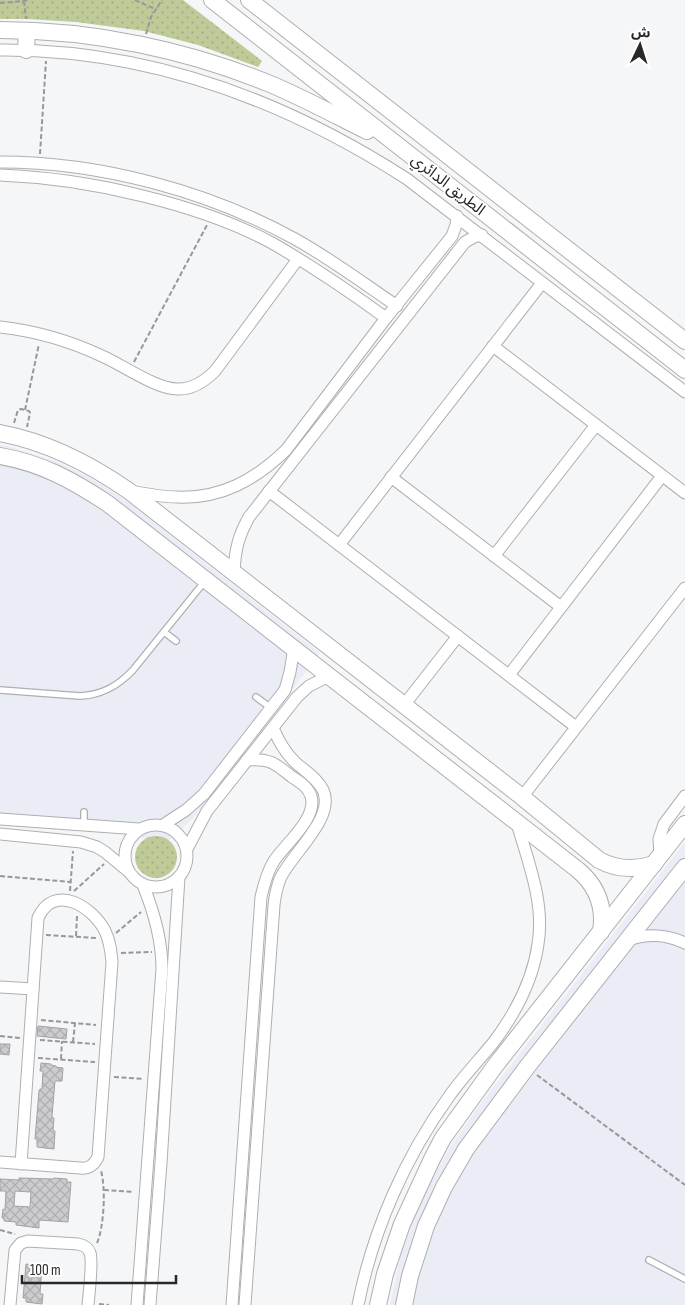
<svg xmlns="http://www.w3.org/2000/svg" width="685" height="1305" font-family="'Sofia Sans Condensed','Noto Sans Arabic',sans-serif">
  <defs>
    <pattern id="garden-dots" width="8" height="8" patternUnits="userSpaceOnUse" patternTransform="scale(1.25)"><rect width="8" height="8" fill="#beca98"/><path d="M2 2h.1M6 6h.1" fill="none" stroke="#a3ae83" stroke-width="1.8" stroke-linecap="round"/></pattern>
    <pattern id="building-cross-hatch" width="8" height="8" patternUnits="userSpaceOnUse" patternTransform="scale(1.25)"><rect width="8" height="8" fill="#cccbcd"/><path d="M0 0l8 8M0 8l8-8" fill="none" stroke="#afaeb0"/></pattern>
  </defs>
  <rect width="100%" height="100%" fill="#f5f6f8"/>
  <g fill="#eaecf6">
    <polygon points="0,445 11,447 55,461 85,475 107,488 129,503 320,653 193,818 160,849 148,840 140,837 127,834 0,825"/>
    <polygon points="685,842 685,1305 390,1305 400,1258 417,1210 427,1187 452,1144 481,1103"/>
  </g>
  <g fill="url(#garden-dots)">
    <polygon points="0,0 183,0 262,61 258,67 198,45 144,31 76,22 27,19 0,19"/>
    <circle cx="156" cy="857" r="21"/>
  </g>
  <g fill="url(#building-cross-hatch)" stroke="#a2a1a3" fill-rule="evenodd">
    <polygon points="38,1026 67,1029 66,1039 37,1036"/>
    <polygon points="0,1044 10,1044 9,1055 0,1054"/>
    <polygon points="41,1063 51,1064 51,1065 56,1066 56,1067 63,1068 62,1081 55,1081 52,1116 52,1118 54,1118 53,1130 55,1131 54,1149 37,1147 37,1139 35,1139 39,1091 40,1089 42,1089 43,1071 40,1071"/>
    <path d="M19,1178L53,1179L54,1178L67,1179V1182H71L68,1222L39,1220V1228L16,1225V1222L4,1221V1218H2L3,1209L5,1210L6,1191H0V1179L19,1180ZM15,1191L31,1192L30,1207L14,1206Z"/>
    <polygon points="26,1264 42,1266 40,1294 43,1294 42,1304 26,1302 26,1298 23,1298"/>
  </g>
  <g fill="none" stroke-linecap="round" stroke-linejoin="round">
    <g stroke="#aeafb1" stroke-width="8">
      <g id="lane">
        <polyline points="164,632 176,641"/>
        <path d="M0,690L80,696C102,695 118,686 133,670L205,581"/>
        <polyline points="256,697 271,708"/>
        <polyline points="84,825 84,812"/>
        <polyline points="649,1260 685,1279"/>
      </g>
    </g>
    <g stroke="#aeafb1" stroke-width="13">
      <g id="street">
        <path d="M0,50C149,49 283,99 407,179L685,392"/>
        <path d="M0,162C100,162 208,191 295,239C331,259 363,283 397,306"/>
        <path d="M0,175C49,177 96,184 143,196C188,207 231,221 272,243C312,266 349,291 386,318"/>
        <path d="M0,327C35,331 70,341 102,356C123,365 157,390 179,389C194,389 205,381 215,371L298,259"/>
        <polyline points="493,346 685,493"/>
        <polyline points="391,477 561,607"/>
        <path d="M131,491C146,494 161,497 177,497C221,499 255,480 286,450L386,318L452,236L456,225L457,216"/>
        <polyline points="269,491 576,727"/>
        <polyline points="339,545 542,283"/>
        <polyline points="494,556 596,425"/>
        <path d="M234,573C235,550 238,537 249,517L465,242L474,237L482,235"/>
        <polyline points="509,675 662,476"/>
        <polyline points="404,705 458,636"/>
        <polyline points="522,797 685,588"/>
        <polyline points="0,819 139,829"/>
        <circle cx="156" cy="856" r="31"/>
        <polyline points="163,825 186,810 204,794 285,690 290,672 294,648"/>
        <polyline points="0,834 81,842 97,847 105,852 128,871"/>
        <polyline points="187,849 207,811 297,697 309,686 329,676"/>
        <polyline points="660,856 659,839 664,824 685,796"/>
        <path d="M626,941C647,933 665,934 685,943"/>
        <polyline points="0,987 33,989"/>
        <path d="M0,1162L80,1168C89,1169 94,1165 98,1157L112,962C111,951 110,941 105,931C93,907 54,882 38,918L21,1164"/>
        <path d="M10,1305L15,1250L21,1243L28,1241L78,1244C83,1245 88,1247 90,1253C93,1260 89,1295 88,1305"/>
        <path d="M137,1305L162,969C162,939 154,912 143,885"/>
        <polyline points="150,1305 161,1163 179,877"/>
        <path d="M232,1305L261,897C264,884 267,872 274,861C285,844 318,818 311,796C308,787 300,782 292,777C275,763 269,758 247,760"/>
        <path d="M245,1305L274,905C275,896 277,887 280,879C291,854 336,818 323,790C317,778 305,771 296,763C285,753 279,741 273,728"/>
        <path d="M358,1305C373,1230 405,1157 450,1095C463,1077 479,1060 493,1043C515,1014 533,980 538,944C545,903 528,862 517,823"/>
      </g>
    </g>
    <g stroke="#aeafb1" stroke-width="18">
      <g id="secondary">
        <polyline points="212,0 685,370"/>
        <polyline points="249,0 685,341"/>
        <path d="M0,30C93,30 189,50 275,86C307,100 337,116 367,131"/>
        <polyline points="26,50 27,31"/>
        <path d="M0,433C48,442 89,463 129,491L522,797L599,860C617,870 635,870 654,864"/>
        <path d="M0,456C41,463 72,480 107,503L578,870C597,886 605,907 601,932"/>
        <polyline points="378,1305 385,1274 402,1224 432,1159 443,1138 495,1066 685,824"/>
        <polyline points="404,1305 410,1276 426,1226 444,1187 466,1149 527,1067 685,867"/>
      </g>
    </g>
    <g stroke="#98989a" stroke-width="2" stroke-dasharray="5 2.5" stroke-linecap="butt">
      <polyline points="135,0 155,9"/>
      <polyline points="24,1 26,19"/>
      <polyline points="0,3 24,1 28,0"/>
      <polyline points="146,34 151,17 162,0"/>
      <polyline points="40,154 46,61"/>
      <polyline points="134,362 207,225"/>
      <polyline points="25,410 39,344"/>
      <polyline points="14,423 18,410 21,409 29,411 30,413 27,427"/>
      <polyline points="0,876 71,882"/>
      <polyline points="70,891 73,851"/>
      <polyline points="74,891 104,864"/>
      <polyline points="116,933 141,912"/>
      <polyline points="46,935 96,938"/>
      <polyline points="76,936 77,916"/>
      <polyline points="121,953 152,952"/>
      <polyline points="41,1020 96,1025"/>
      <polyline points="0,1036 20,1038"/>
      <polyline points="40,1040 95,1044"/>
      <polyline points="73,1042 75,1023"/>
      <polyline points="38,1058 95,1062"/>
      <polyline points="61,1059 62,1041"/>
      <polyline points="537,1075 685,1185"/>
      <polyline points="114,1077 144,1079"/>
      <polyline points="104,1190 134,1192"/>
      <polyline points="0,1230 15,1234"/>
      <path d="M97,1243C104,1227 106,1188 101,1171"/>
      <polyline points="99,1304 109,1305"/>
    </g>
    <use href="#lane" stroke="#fff" stroke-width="5.5"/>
    <use href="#street" stroke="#fff" stroke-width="11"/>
    <use href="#secondary" stroke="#fff" stroke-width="16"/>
  </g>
  <g text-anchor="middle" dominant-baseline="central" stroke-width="4" stroke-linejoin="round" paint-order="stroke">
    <g font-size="16" fill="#282829" stroke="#fff">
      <text transform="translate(448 185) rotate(38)">الطريق الدائري</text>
    </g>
  </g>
  <g transform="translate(640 45) rotate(4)" stroke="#ffffff" stroke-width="4" paint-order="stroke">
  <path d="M0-4L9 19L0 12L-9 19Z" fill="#282829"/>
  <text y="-8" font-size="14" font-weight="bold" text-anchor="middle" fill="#282829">ش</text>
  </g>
  <path d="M22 1275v8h154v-8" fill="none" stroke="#282829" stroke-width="2.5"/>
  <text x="30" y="1275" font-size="15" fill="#282829" stroke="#ffffff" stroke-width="4" paint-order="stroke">100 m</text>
</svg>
